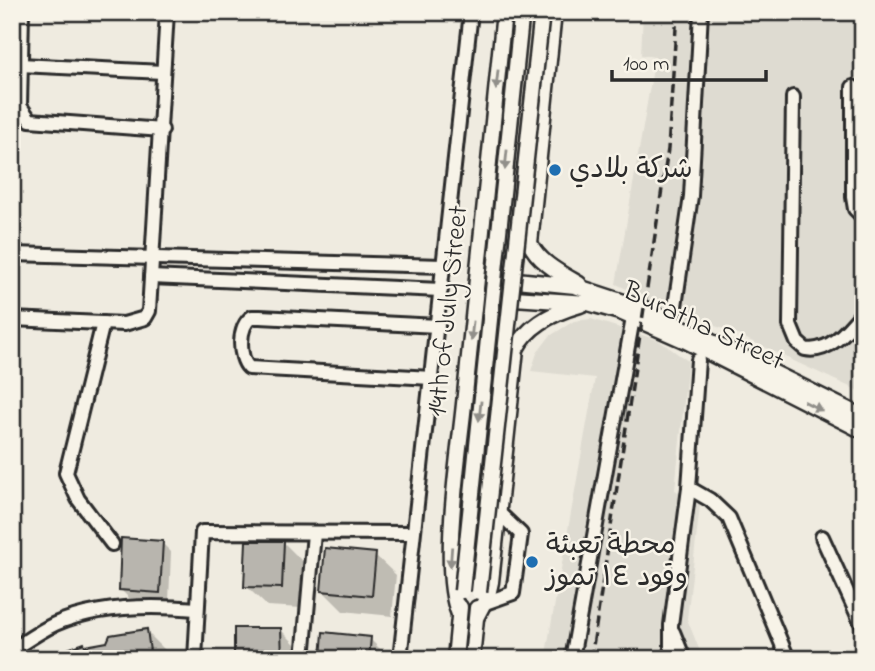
<svg xmlns="http://www.w3.org/2000/svg" width="875" height="671" font-family="'Indie Flower','Playpen Sans Arabic',sans-serif">
  <rect width="100%" height="100%" fill="#efebe0"/>
  <filter id="ink" filterUnits="userSpaceOnUse"><feTurbulence type="fractalNoise" baseFrequency=".0143" numOctaves="2"/><feDisplacementMap in="SourceGraphic" scale="14" xChannelSelector="R" yChannelSelector="G"/><feConvolveMatrix kernelMatrix="1 2 1 2 8 2 1 2 1" color-interpolation-filters="sRGB"/></filter>
  <g filter="url(#ink)">
    <g fill="#dedbd1">
      <polygon points="643,12 863,12 863,393 727,330 688,317 616,284 655,57 641,55"/>
      <polygon points="591,319 658,340 688,361 675,490 700,505 687,619 703,659 545,659 595,378 531,371 537,353 550,336 574,321"/>
    </g>
    <g fill="#0003">
      <polygon points="162,543 171,552 169,601 129,598 121,590"/>
      <polygon points="284,543 304,563 302,608 267,606 246,586"/>
      <polygon points="375,555 396,575 392,616 343,611 323,591"/>
      <polygon points="281,630 301,650 301,659 236,659"/>
      <polygon points="146,631 167,652 168,659 52,659"/>
      <polygon points="370,639 390,659 323,659"/>
    </g>
    <g fill="#b8b5ae" stroke="#2b2b2b" stroke-width="2">
      <polygon points="121,538 163,541 160,593 119,590"/>
      <polygon points="246,541 284,541 282,588 244,587"/>
      <polygon points="325,548 376,553 372,596 321,591"/>
      <polygon points="234,628 281,628 282,659 234,659"/>
      <polygon points="147,629 151,659 40,659 84,643 85,646 107,642 110,635"/>
      <polygon points="323,632 371,637 369,659 321,659"/>
    </g>
    <g fill="none" stroke-linecap="round" stroke-linejoin="round">
      <g stroke="#2b2b2b" stroke-width="18">
        <g id="minor">
          <polyline points="22,12 20,106 30,120 162,130"/>
          <polyline points="20,65 163,72"/>
          <polyline points="853,87 853,197 855,209 860,214"/>
          <path d="M793,97L790,325L797,342L805,349C829,354 849,329 863,312"/>
          <polyline points="12,254 443,266"/>
          <polyline points="151,277 441,290"/>
          <polyline points="12,319 124,324 145,318 149,311 167,12"/>
          <polyline points="673,320 691,196 701,12"/>
          <polyline points="103,323 66,473 78,499 112,544"/>
          <path d="M432,378L249,368C238,357 238,326 252,317H260L438,326"/>
          <polyline points="689,488 710,500 729,518 788,659"/>
          <polyline points="822,537 863,627"/>
          <polyline points="485,603 513,593 521,534 498,512"/>
          <polyline points="673,632 684,659"/>
          <path d="M12,650C26,641 40,631 55,624C97,605 152,605 197,609"/>
          <polyline points="195,659 202,532 413,533"/>
          <polyline points="303,659 314,533"/>
          <polyline points="400,659 471,12"/>
          <polyline points="572,659 633,318"/>
          <polyline points="671,659 671,625 689,488 698,360"/>
        </g>
      </g>
      <g stroke="#2b2b2b" stroke-width="19">
        <g id="major">
          <path d="M554,12L530,243C538,262 562,274 579,284"/>
          <polyline points="516,280 575,286 645,309 863,417"/>
          <polyline points="514,298 588,303 620,312 686,341 863,431"/>
          <path d="M459,614C440,571 459,454 464,404C478,273 491,143 504,12"/>
          <path d="M477,616L488,595L491,582L516,349C528,325 555,312 580,305"/>
          <polyline points="455,659 460,607"/>
          <polyline points="472,659 477,608"/>
        </g>
      </g>
      <use href="#minor" stroke="#f7f3e8" stroke-width="12"/>
      <use href="#major" stroke="#f7f3e8" stroke-width="14"/>
      <polyline stroke="#2b2b2b" stroke-width="3.5" stroke-dasharray="10 5" stroke-linecap="butt" points="591,659 668,149 677,12"/>
      <g stroke="#2b2b2b" stroke-width="19" stroke-linecap="butt">
        <g id="major-bridge">
          <polyline points="462,591 521,19"/>
          <polyline points="479,592 541,21"/>
        </g>
      </g>
      <use href="#major-bridge" stroke="#f7f3e8" stroke-width="14"/>
    </g>
    <defs><path id="oneway-solid" d="M-6-.8H1V-3.2L6.5 0L1 3.2V.8H-6Z" transform="scale(1.75)"/></defs>
    <g fill="#918f8a">
      <use href="#oneway-solid" transform="translate(497 80) rotate(96)"/>
      <use href="#oneway-solid" transform="translate(506 160) rotate(96)"/>
      <use href="#oneway-solid" transform="translate(472 331) rotate(96)"/>
      <use href="#oneway-solid" transform="translate(813 406) rotate(27)"/>
      <use href="#oneway-solid" transform="translate(480 411) rotate(96)"/>
      <use href="#oneway-solid" transform="translate(451 557) rotate(94)"/>
    </g>
  </g>
  <g fill="#1f6fb2" stroke="#f7f3e8" stroke-width="2.5">
    <circle cx="555" cy="170" r="7"/>
    <circle cx="532" cy="562" r="7"/>
  </g>
  <g text-anchor="middle" dominant-baseline="central" stroke-width="5" stroke-linejoin="round" paint-order="stroke">
    <g font-size="28" fill="#2b2b2b" stroke="#f7f3e8" text-anchor="start">
      <text x="569" y="170">شركة بلادي</text>
      <text x="546" y="546">محطة تعبئة<tspan x="546" dy="32">وقود ١٤ تموز</tspan></text>
    </g>
    <g font-size="28" fill="#2b2b2b" stroke="#f7f3e8">
      <text transform="translate(449 311) rotate(-84)">14th of July Street</text>
      <text transform="translate(703 327) rotate(25)">Buratha Street</text>
    </g>
  </g>
  <rect width="875" height="671" fill="none" stroke="#f7f3e8" stroke-width="42"/>
  <rect x="21" y="21" width="833" height="629" fill="none" stroke="#2b2b2b" stroke-width="2.5" filter="url(#ink)"/>
  <path d="M612 70v10h154v-10" fill="none" stroke="#2b2b2b" stroke-width="3.5"/>
  <text x="623" y="70" font-size="21" fill="#2b2b2b" stroke="#f7f3e8" stroke-width="5" paint-order="stroke">100 m</text>
</svg>
